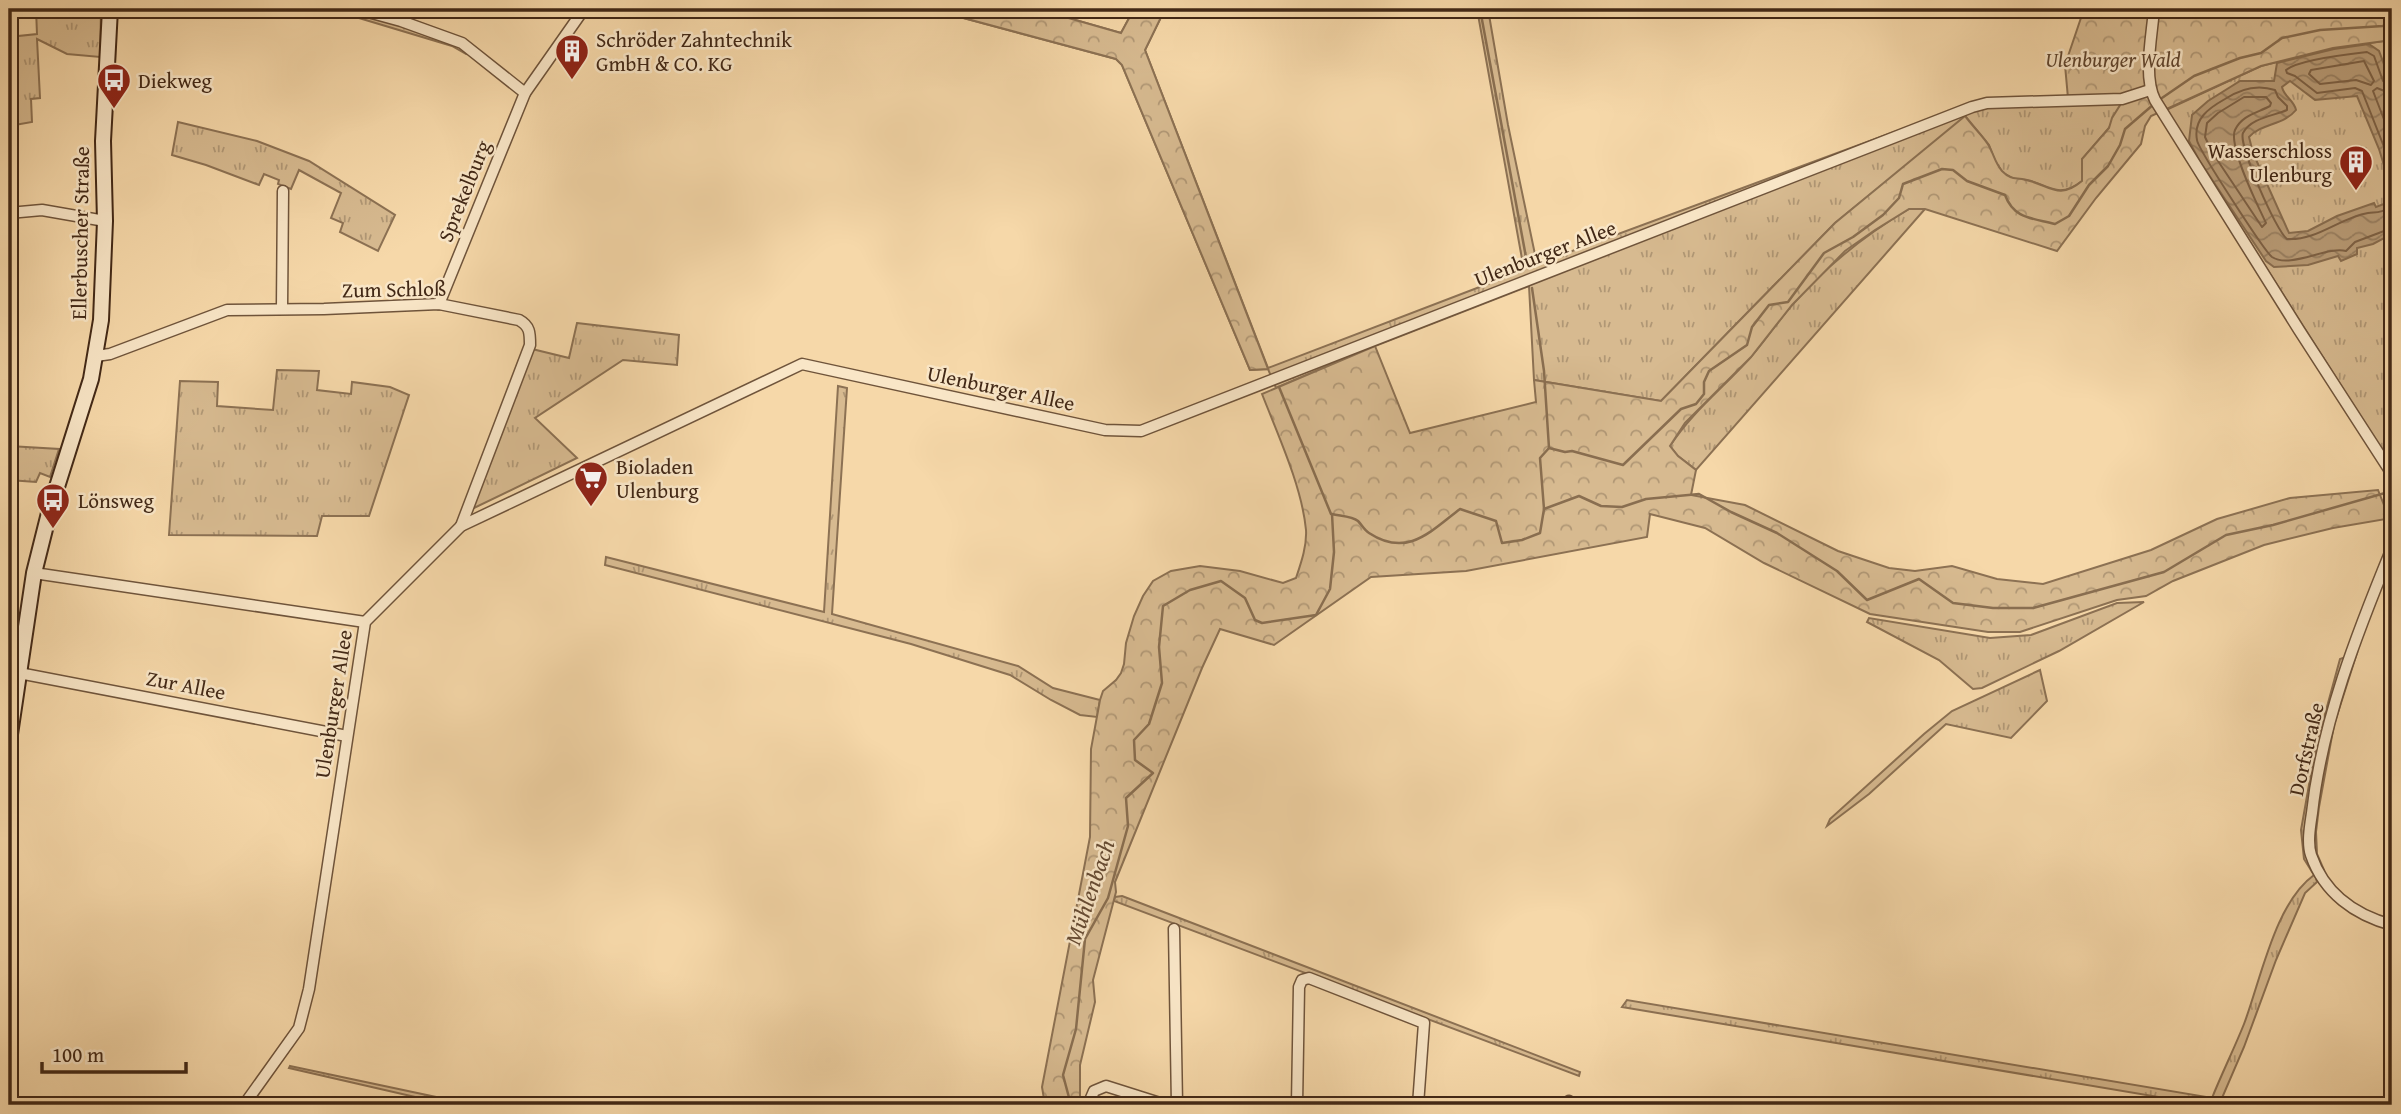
<svg xmlns="http://www.w3.org/2000/svg" width="2401" height="1114" font-family="'Gentium Book Plus',serif">
  <defs>
    <pattern id="grass-tufts" width="24" height="20" patternUnits="userSpaceOnUse" patternTransform="scale(1.75)"><rect width="24" height="20" fill="#d7ba90"/><path d="M3 7l-1-3M5 7V3M7 7l1-3M15 17l-1-3M17 17v-4M19 17l1-3" fill="none" stroke="#b09775"/></pattern>
    <pattern id="forest-crowns" width="20" height="18" patternUnits="userSpaceOnUse" patternTransform="scale(1.75)"><rect width="20" height="18" fill="#d7ba90"/><path d="M2 6a3 3 0 1 1 6 0M12 15a3 3 0 1 1 6 0" fill="none" stroke="#b09775"/></pattern>
    <pattern id="water-waves" width="16" height="10" patternUnits="userSpaceOnUse" patternTransform="scale(1.75)"><rect width="16" height="10" fill="#b99c77"/><path d="M0 5q4-4 8 0t8 0" fill="none" stroke="#987f61"/></pattern>
  </defs>
  <rect width="100%" height="100%" fill="#f6d8a9"/>
  <filter id="stains"><feTurbulence type="fractalNoise" baseFrequency=".00286" numOctaves="4"/><feColorMatrix values="0 0 0 0 .2 0 0 0 0 .09 0 0 0 0 .02 0 0 0 .5 -.17"/></filter>
  <radialGradient id="worn" r=".72"><stop offset=".6" stop-color="#630" stop-opacity="0"/><stop offset="1" stop-color="#630" stop-opacity=".3"/></radialGradient>
  <g fill="url(#grass-tufts)" stroke="#8c7153" stroke-width="2">
    <polygon points="36,9 101,9 100,57 67,54 37,39 40,98 31,99 32,122 9,126 9,37 37,34"/>
    <polygon points="329,9 383,9 464,39 472,45 466,54 452,46"/>
    <path d="M930,9H1037L1121,33L1134,9H1165L1145,50L1268,368L1524,270L1477,9H1488L1508,125L1537,264L1986,98H2068L2123,101L2109,128L2082,159V181C2053,204 2043,176 2016,180L2003,173L1995,161L1989,145L1966,117L1835,223L1661,401L1534,380L1529,286L1375,346L1276,388L1268,369L1250,370L1122,65L1116,59Z"/>
    <polygon points="2392,40 2392,466 2166,110 2261,66 2333,48"/>
    <polygon points="178,122 257,141 309,161 395,215 378,251 340,232 343,223 331,218 341,193 299,170 291,189 278,184 279,180 264,174 259,185 206,165 172,155"/>
    <path d="M1909,209H1925L1696,470L1678,456L1670,446C1692,412 1723,388 1750,358C1765,341 1778,321 1793,304C1827,265 1865,235 1909,209Z"/>
    <polygon points="577,323 679,335 677,365 623,360 535,418 577,458 472,509 532,349 569,358"/>
    <polygon points="277,370 319,371 317,390 351,394 352,382 390,387 409,395 369,516 322,516 317,536 169,535 180,381 218,382 217,406 273,410"/>
    <polygon points="838,386 847,388 832,614 1018,666 1053,688 1100,700 1097,717 1080,715 1051,700 1010,675 911,644 605,565 606,557 824,612"/>
    <polygon points="9,446 59,449 50,477 40,473 36,482 9,480"/>
    <polygon points="2144,602 2059,651 1982,688 1973,689 1939,660 1867,622 1869,618 1990,638 2031,635 2117,603"/>
    <path d="M2357,653L2334,725L2319,807L2316,832L2317,854L2324,870L2315,875L2317,882L2305,893L2276,960L2244,1047L2219,1105H2206L1622,1007L1627,1000L2212,1098C2222,1073 2234,1049 2244,1024C2261,979 2275,903 2314,875L2304,859L2301,830L2315,751L2340,659Z"/>
    <polygon points="2040,670 2047,701 2011,738 1946,724 1869,794 1827,826 1830,819 1924,734 1952,711"/>
    <polygon points="1122,896 1580,1072 1579,1076 1114,901 1115,897"/>
    <polygon points="290,1066 474,1105 450,1105 289,1068"/>
  </g>
  <g fill="url(#forest-crowns)" stroke="#8c7153" stroke-width="2">
    <polygon points="930,9 1037,9 1121,33 1134,9 1165,9 1145,50 1268,369 1250,370 1122,65 1116,59"/>
    <path d="M2084,9H2392V40L2333,48L2261,66L2151,116L2145,126L2141,144L2096,198L2057,251L1925,209H1909L1875,230L1845,251L1792,305L1751,357L1685,423L1670,446L1678,456L1696,470L1691,495L1745,505L1838,551L1889,568L1915,571L1952,566L1997,579L2043,584L2151,550L2217,519L2290,498L2378,490L2384,505L2392,513V518L2333,528L2264,545L2173,581L2146,596L2117,600L2020,632H1988L1870,614L1764,563L1705,528L1650,514L1647,537L1466,571L1371,577L1274,645L1220,629L1202,668L1115,882L1116,892L1093,980L1095,1002L1080,1065V1105H1045L1042,1087L1090,837L1091,749L1100,700L1103,691L1116,680L1121,673L1124,664L1126,643L1134,616L1143,596L1153,581L1171,571L1200,566L1240,571L1283,583L1296,578C1301,563 1307,546 1306,530C1302,487 1278,435 1262,394L1375,346L1410,433L1536,402L1534,380L1661,401L1835,223L1965,116C1972,126 1984,137 1989,146C1994,155 1995,163 2002,171C2012,181 2015,177 2026,180C2050,185 2058,201 2082,181V159L2109,128L2112,118L2122,102L2068,98L2065,65Z"/>
  </g>
  <path fill="url(#water-waves)" stroke="#896e50" stroke-width="2" fill-rule="evenodd" d="M2369,44L2379,51L2392,86V234L2373,244L2357,248V254L2341,261L2338,256L2308,265L2274,267L2266,261L2199,160L2189,141L2192,115L2208,101L2240,81H2274L2277,63L2334,49ZM2290,81L2315,100L2357,96L2379,149L2390,185L2384,204L2376,207L2374,203L2337,216L2308,231L2289,233L2253,153L2249,137C2262,123 2284,125 2296,110C2294,100 2284,97 2282,87Z"/>
  <g fill="none" stroke-linecap="round" stroke-linejoin="round">
    <g stroke="#7e6246" stroke-width="2">
      <polygon points="2364,61 2374,81 2371,85 2356,80 2320,84 2309,74 2311,70"/>
      <path d="M2392,85L2383,81L2374,56L2367,52C2349,54 2298,60 2286,70L2287,73L2295,76L2317,93L2355,88L2362,91L2392,167"/>
      <polyline points="2392,94 2377,88 2373,91 2392,140"/>
      <path d="M2266,97L2271,103L2270,106C2257,113 2242,115 2235,130C2228,146 2258,206 2266,223L2262,227L2212,152L2205,137L2207,123L2218,113L2244,97Z"/>
      <path d="M2392,198L2389,208C2381,213 2377,212 2368,213C2339,218 2317,241 2287,239C2276,231 2238,144 2243,133C2251,118 2273,116 2287,110V106L2278,97L2275,90C2257,84 2240,89 2225,99C2209,108 2193,119 2197,140C2198,149 2265,252 2272,257C2290,269 2327,246 2346,251L2355,242L2392,228"/>
    </g>
    <g stroke="#896e50" stroke-width="2.5">
      <polyline points="1480,9 1528,268"/>
      <polyline points="2159,100 2194,76 2240,58 2261,53 2282,38 2320,30 2383,26 2392,19"/>
      <polyline points="1532,288 1544,371 1549,448"/>
      <polyline points="1279,387 1331,514"/>
      <polyline points="1544,509 1579,496 1601,506 1622,507 1646,499 1699,494 1731,512 1777,533 1837,571 1867,600 1919,579 1953,603 1993,608 2033,608 2164,572 2226,535 2273,525 2392,491"/>
      <path d="M1071,1105L1063,1075L1076,1029L1085,939L1108,898L1128,826L1126,798L1153,773L1135,760L1134,740L1149,724L1162,683L1159,647L1163,606L1190,590L1221,581L1245,598L1255,620L1262,623L1316,615L1330,589L1334,552L1332,514C1340,516 1352,516 1358,521C1362,525 1364,530 1369,533C1407,558 1430,532 1460,509L1496,521L1502,543L1522,540L1540,533L1544,509L1540,458L1549,448L1565,452L1572,451L1623,465L1681,409L1696,404L1704,394V382L1709,371L1747,345L1752,327L1769,305L1788,302L1824,253L1853,237L1883,215L1899,198L1903,184L1942,169L1953,170L1967,181L2005,195C2014,219 2032,218 2055,224L2069,216L2089,185L2108,166L2120,145L2125,129L2154,104"/>
    </g>
    <g stroke="#6f543b" stroke-width="13">
      <g id="street">
        <polyline points="357,9 401,21 462,43 525,93"/>
        <path d="M2154,9C2152,36 2143,76 2155,100L2299,330L2392,474"/>
        <polyline points="9,213 42,210 105,221"/>
        <polyline points="439,304 525,93 584,9"/>
        <polyline points="282,308 283,191"/>
        <path d="M96,356L110,354L227,310L324,309L439,304L519,320C530,326 530,333 530,345L461,526"/>
        <path d="M2392,548C2357,633 2322,722 2312,813C2310,826 2307,843 2311,855C2324,893 2355,915 2392,925"/>
        <polyline points="34,573 365,622"/>
        <polyline points="19,673 347,736"/>
        <polyline points="1174,929 1177,1105"/>
        <polyline points="244,1105 299,1028 309,989 365,622 461,526 802,364 1105,430 1141,431 1972,107 1987,103 2122,99 2150,90"/>
        <polyline points="1088,1105 1094,1091 1106,1086 1166,1105"/>
        <polyline points="1297,1105 1299,987 1302,980 1309,978 1424,1023 1418,1105"/>
        <polyline points="1567,1105 1569,1101"/>
      </g>
    </g>
    <g stroke="#422816" stroke-width="18">
      <polyline id="secondary" points="9,741 34,573 50,509 91,379 101,320 105,221 103,141 110,9"/>
    </g>
    <use href="#street" stroke="#f9e6c7" stroke-width="10"/>
    <use href="#secondary" stroke="#f9e6c7" stroke-width="14"/>
  </g>
  <defs>
    <g id="building-pin" transform="scale(1.75)"><path d="M0 17L-7.5 6A9.5 9.5 0 1 1 7.5 6Z" fill="#8f2418" stroke="#f9e6c7"/><path d="M-4-6H4V6H1V3H-1V6H-4ZM-2.5-4.3h1.7v1.8h-1.7ZM.8-4.3h1.7v1.8H.8ZM-2.5-1h1.7V.8h-1.7ZM.8-1h1.7V.8H.8Z" fill="#fff"/></g>
    <g id="bus-pin" transform="scale(1.75)"><path d="M0 17L-7.5 6A9.5 9.5 0 1 1 7.5 6Z" fill="#8f2418" stroke="#f9e6c7"/><path d="M-5-6H5V4H4V6H2V4H-2V6H-4V4H-5ZM-3.5-4V0h7V-4ZM-3.5 1.2v1.5H-2V1.2ZM2 1.2v1.5H3.5V1.2Z" fill="#fff"/></g>
    <g id="supermarket-pin" transform="scale(1.75)"><path d="M0 17L-7.5 6A9.5 9.5 0 1 1 7.5 6Z" fill="#8f2418" stroke="#f9e6c7"/><path d="M-6-5.5h2.5l.6 2H6L4.5 2H-2.5L-4.4-4H-6ZM-1.5 3.2a1.3 1.3 0 1 0 .1 0ZM3 3.2a1.3 1.3 0 1 0 .1 0Z" fill="#fff"/></g>
  </defs>
  <g fill-rule="evenodd">
    <use href="#building-pin" x="572" y="51"/>
    <use href="#bus-pin" x="114" y="80"/>
    <use href="#building-pin" x="2356" y="162"/>
    <use href="#supermarket-pin" x="591" y="478"/>
    <use href="#bus-pin" x="53" y="500"/>
  </g>
  <g text-anchor="middle" dominant-baseline="central" stroke-width="5" stroke-linejoin="round" paint-order="stroke">
    <g font-size="21" fill="#422816" stroke="#f9e6c7" text-anchor="start">
      <text x="596" y="39">Schröder Zahntechnik<tspan x="596" dy="24">GmbH &amp; CO. KG</tspan></text>
      <text x="138" y="80">Diekweg</text>
      <text x="2332" y="150" text-anchor="end">Wasserschloss<tspan x="2332" dy="24">Ulenburg</tspan></text>
      <text x="616" y="466">Bioladen<tspan x="616" dy="24">Ulenburg</tspan></text>
      <text x="78" y="500">Lönsweg</text>
    </g>
    <g font-size="21" font-style="italic" fill="#60452e" stroke="#f9e6c7">
      <text x="2113" y="59">Ulenburger Wald</text>
    </g>
    <g font-size="21" fill="#422816" stroke="#f9e6c7">
      <text transform="translate(464 191) rotate(-68)">Sprekelburg</text>
      <text transform="translate(80 233) rotate(-89)">Ellerbuscher Straße</text>
      <text transform="translate(1545 253) rotate(-21)">Ulenburger Allee</text>
      <text transform="translate(394 289) rotate(-1)">Zum Schloß</text>
      <text transform="translate(1001 388) rotate(12)">Ulenburger Allee</text>
      <text transform="translate(186 685) rotate(11)">Zur Allee</text>
      <text transform="translate(333 704) rotate(-81)">Ulenburger Allee</text>
      <text transform="translate(2306 749) rotate(-77)">Dorfstraße</text>
    </g>
    <g font-size="23" font-style="italic" fill="#664b33" stroke="#f9e6c7">
      <text transform="translate(1089 892) rotate(-71)">Mühlenbach</text>
    </g>
  </g>
  <rect width="2401" height="1114" fill="none" stroke="#f6d8a9" stroke-width="35"/>
  <rect x="10" y="10" width="2380" height="1093" fill="none" stroke="#422816" stroke-width="3.5"/>
  <rect x="18" y="18" width="2366" height="1079" fill="none" stroke="#422816" stroke-width="2"/>
  <path d="M42 1062v10h144v-10" fill="none" stroke="#422816" stroke-width="3.5"/>
  <text x="52" y="1062" font-size="21" fill="#422816" stroke="#f9e6c7" stroke-width="5" paint-order="stroke">100 m</text>
  <rect width="100%" height="100%" filter="url(#stains)"/>
  <rect width="100%" height="100%" fill="url(#worn)"/>
</svg>
